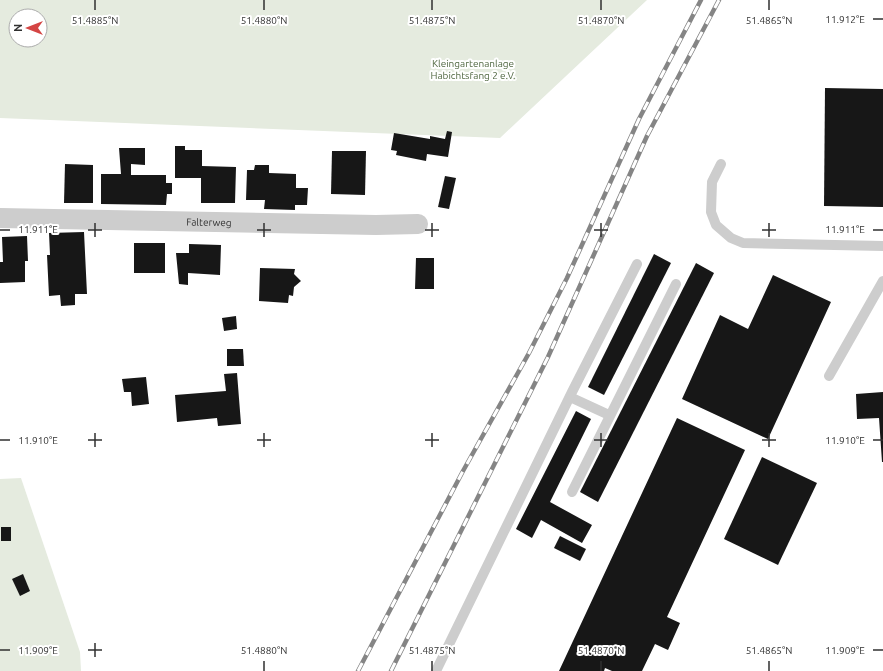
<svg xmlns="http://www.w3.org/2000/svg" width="883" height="671" font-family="Ubuntu,sans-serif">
  <rect width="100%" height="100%" fill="#fff"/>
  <g fill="#e5ebdf" fill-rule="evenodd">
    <path d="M0,0H647L500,138L0,118ZM16,16H40V40H16Z"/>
    <polygon points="21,478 80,652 81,671 0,671 0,479"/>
  </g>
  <g fill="#171717">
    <polygon points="825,88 883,89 883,207 824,206"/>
    <polygon points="447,131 452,132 448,157 427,154 426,161 396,155 397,151 391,150 394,133 430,139 430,136 445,139"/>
    <polygon points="175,146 185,146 185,150 202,150 202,166 236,167 235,203 201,203 201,178 175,178"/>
    <polygon points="119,148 145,148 145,165 131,164 131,175 166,175 166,183 172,183 172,194 167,194 166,205 101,204 101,174 121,174"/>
    <polygon points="332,151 366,151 365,195 331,194"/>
    <polygon points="65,164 93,165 93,203 64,203"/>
    <polygon points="255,165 269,165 269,173 296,174 296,188 308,188 307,205 295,205 295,210 264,209 265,200 246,200 247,170 254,170"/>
    <polygon points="445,176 456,178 449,209 438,207"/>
    <polygon points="84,232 87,294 75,294 75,305 61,306 60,295 49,296 47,255 50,255 49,233"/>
    <polygon points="27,236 28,261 25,261 25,282 0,283 0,262 3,262 2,237"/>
    <rect x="134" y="243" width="31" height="30"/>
    <polygon points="189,244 221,245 220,275 188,273 188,285 179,284 176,253 189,253"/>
    <polygon points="654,254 671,263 604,395 588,387"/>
    <polygon points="416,258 434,258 434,289 415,289"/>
    <polygon points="696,263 714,273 598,502 580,492"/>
    <polygon points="260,268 295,269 294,274 301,281 294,287 293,296 289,295 288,303 259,301"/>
    <polygon points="773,275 831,302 768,439 682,399 720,315 748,329"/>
    <polygon points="236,316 237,329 224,331 222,318"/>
    <polygon points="227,349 243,349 244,366 227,366"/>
    <polygon points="237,373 241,424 218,426 217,418 177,422 175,395 226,391 224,374"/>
    <polygon points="146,377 149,404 132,406 131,392 124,392 122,379"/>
    <polygon points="883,392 883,462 882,462 879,418 857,419 856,394"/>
    <polygon points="576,411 591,419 550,502 592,525 582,543 541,520 532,538 516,529"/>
    <polygon points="677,418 745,450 667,617 680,623 668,650 655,644 642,671 612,671 605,668 604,671 559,671"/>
    <polygon points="762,457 817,483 778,565 724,539"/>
    <rect x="1" y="527" width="10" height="14"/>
    <polygon points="560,536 586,549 580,561 554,548"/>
    <polygon points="23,574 30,591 20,596 12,579"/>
  </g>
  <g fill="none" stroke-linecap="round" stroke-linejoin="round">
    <g stroke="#cdcdcd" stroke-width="10">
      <polyline points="721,164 712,182 711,212 716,225 731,238 743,243 883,246"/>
      <polyline points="829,376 883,281"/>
      <polyline points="570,397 609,415"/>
      <polyline points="572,492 676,284"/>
      <polyline points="436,671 572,392 637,264"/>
    </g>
    <path stroke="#cdcdcd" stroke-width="20" id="s1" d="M0,218L376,225L418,224"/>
    <g stroke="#858585" stroke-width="4.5">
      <g id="rail">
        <polyline points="358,671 463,471 529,353 567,278 639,119 701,0"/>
        <polyline points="391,671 548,357 647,136 719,0"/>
      </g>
    </g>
    <use href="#rail" stroke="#fff" stroke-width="3" stroke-dasharray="9" stroke-linecap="butt"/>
  </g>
  <path fill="none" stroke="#303030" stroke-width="1.5" d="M95,0V10M264,0V10M432,0V10M601,0V10M769,0V10M873,19H883M95,223V237M264,223V237M432,223V237M601,223V237M769,223V237M0,230H10M88,230H102M257,230H271M425,230H439M594,230H608M762,230H776M873,230H883M95,433V447M264,433V447M432,433V447M601,433V447M769,433V447M0,440H10M88,440H102M257,440H271M425,440H439M594,440H608M762,440H776M873,440H883M95,643V657M0,650H10M88,650H102M873,650H883M264,661V671M432,661V671M601,661V671M769,661V671"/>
  <g text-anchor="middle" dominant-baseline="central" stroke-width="4" stroke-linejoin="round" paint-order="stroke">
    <g font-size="10" fill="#506741" stroke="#fff">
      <text x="473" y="63">Kleingartenanlage<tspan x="473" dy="12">Habichtsfang 2 e.V.</tspan></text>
    </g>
    <g font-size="10" fill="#303030" stroke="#fff">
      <text stroke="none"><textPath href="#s1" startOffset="209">Falterweg</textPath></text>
    </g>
  </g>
  <g font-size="10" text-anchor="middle" fill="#303030" stroke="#fff" stroke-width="4" stroke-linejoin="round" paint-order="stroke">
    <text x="845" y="23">11.912°E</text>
    <text x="95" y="24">51.4885°N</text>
    <text x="264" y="24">51.4880°N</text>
    <text x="432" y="24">51.4875°N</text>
    <text x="601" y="24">51.4870°N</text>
    <text x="769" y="24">51.4865°N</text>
    <text x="845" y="233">11.911°E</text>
    <text x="38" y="233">11.911°E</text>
    <text x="845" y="444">11.910°E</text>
    <text x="38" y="444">11.910°E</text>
    <text x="845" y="654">11.909°E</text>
    <text x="38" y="654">11.909°E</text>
    <text x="264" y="654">51.4880°N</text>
    <text x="432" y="654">51.4875°N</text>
    <text x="601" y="654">51.4870°N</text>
    <text x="769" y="654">51.4865°N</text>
  </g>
  <g transform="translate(28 28) rotate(270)"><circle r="19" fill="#ffffff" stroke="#acacac"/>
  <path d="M0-3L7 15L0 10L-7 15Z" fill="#d44544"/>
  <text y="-6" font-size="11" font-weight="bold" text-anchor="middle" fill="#303030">N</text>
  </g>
</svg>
